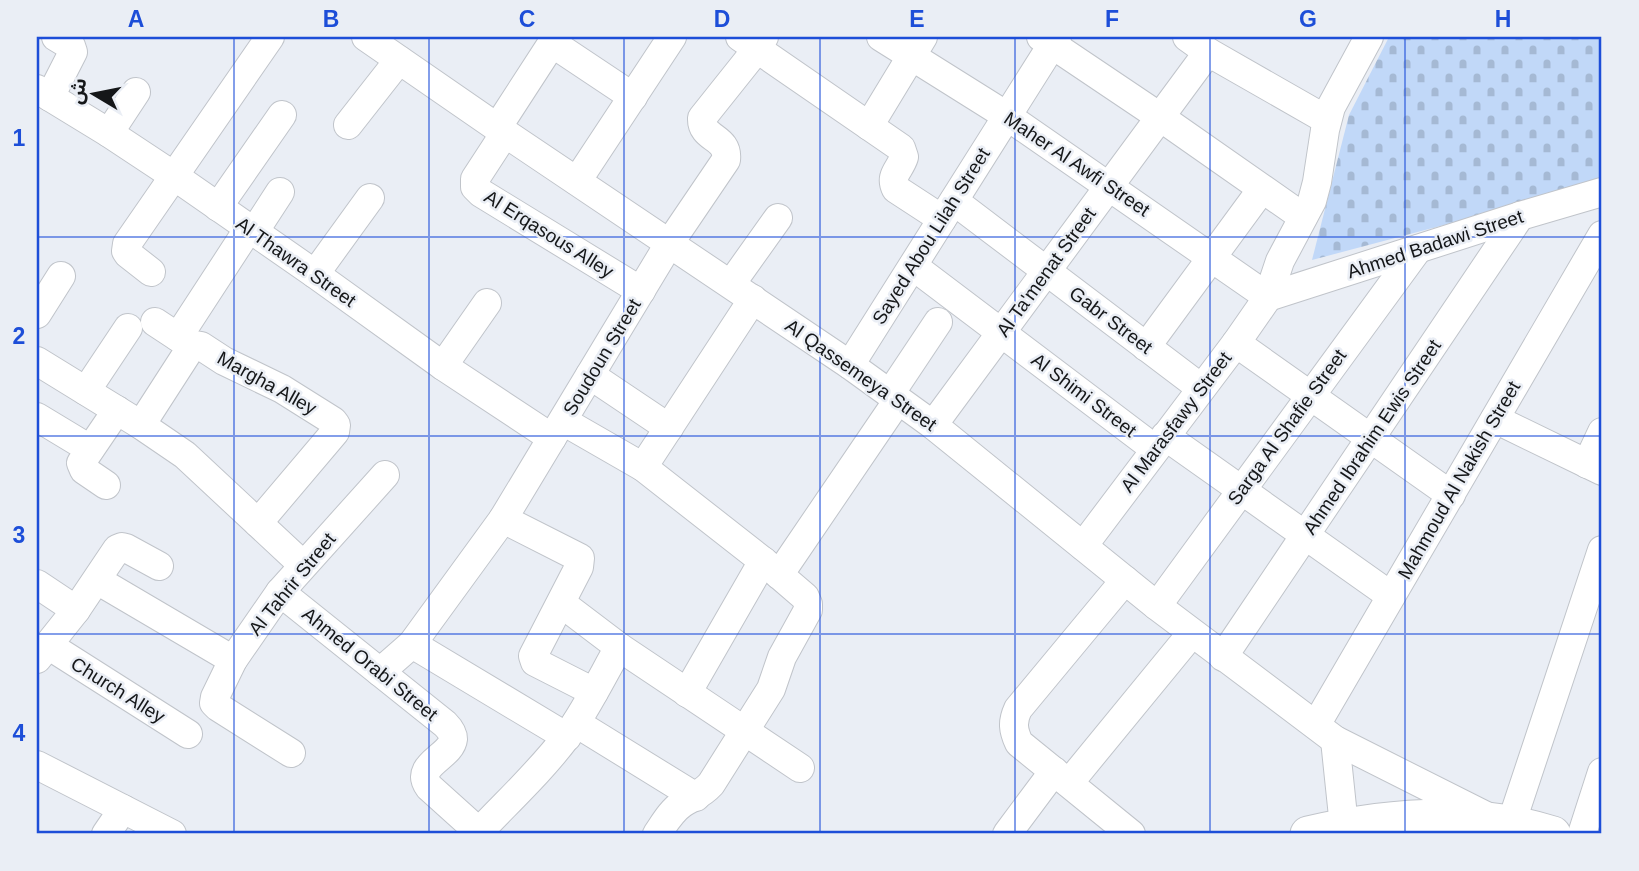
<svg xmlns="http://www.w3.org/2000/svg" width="1639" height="871" font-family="Arial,'Noto Sans Arabic',sans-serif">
  <defs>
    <pattern id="cemetery-stones" width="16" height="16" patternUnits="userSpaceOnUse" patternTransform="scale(1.75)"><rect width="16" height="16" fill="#c1d8f8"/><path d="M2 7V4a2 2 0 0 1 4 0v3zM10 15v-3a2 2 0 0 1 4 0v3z" fill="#a5b9d4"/></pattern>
  </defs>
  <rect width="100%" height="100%" fill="#eaeef5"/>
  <polygon fill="url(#cemetery-stones)" points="1389,37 1602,37 1602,183 1312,260 1349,115"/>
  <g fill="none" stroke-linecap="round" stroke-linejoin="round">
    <g stroke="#c0c4ca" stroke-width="30">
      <g id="minor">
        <polyline points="366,37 505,133 850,365 933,425 1157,606 1335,740 1488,817"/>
        <path d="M740,37L901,148L904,157C900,170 889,175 896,189L942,219"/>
        <polyline points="881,37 1007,116 1268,297"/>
        <polyline points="1041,37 1160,117 1303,217"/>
        <polyline points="1187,37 1208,52 1327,120"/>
        <polyline points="552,43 633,97"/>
        <polyline points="37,89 109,133 174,176 315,274 443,366 552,438"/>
        <polyline points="50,97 73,52 71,46 56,37"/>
        <polyline points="348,125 399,60"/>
        <polyline points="869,126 923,37"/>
        <polyline points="497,128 556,37"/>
        <polyline points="109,133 136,92"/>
        <polyline points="505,133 475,179 475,187 481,193 641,291"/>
        <polyline points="577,181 672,37"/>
        <polyline points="954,201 1201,388"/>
        <polyline points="218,207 282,115"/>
        <polyline points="254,232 280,192"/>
        <polyline points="913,266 1155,449"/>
        <polyline points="151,272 128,254 126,251 127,244 270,37"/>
        <polyline points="315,274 370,198"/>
        <polyline points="731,284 778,218"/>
        <polyline points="1268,297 1520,216 1602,192"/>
        <polyline points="37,314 61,276"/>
        <polyline points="155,322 193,347"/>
        <polyline points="178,337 249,228"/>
        <polyline points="1236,343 1451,495"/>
        <polyline points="1146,347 1262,189"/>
        <polyline points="37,361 141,425 185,455 303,565"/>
        <polyline points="850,365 1057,37"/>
        <polyline points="443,366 487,303"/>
        <polyline points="590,375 669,428"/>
        <polyline points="86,391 128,328"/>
        <polyline points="890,394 938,322"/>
        <polyline points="37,417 90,449"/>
        <polyline points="1495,419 1602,471"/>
        <path d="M563,421L643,467L763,561L805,597L808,604V610L782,657L771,689L711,784C701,795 694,796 683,803C671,811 664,824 657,834"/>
        <polyline points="141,425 190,349 195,345 201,346 224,361 282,389 333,421 336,425 335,432 258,523"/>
        <polyline points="933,425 1208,52"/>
        <polyline points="1165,436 1391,596"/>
        <polyline points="1587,464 1602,432"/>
        <polyline points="643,467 753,299"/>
        <polyline points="106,485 84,470 81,463 117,410"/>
        <polyline points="503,519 580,558 579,567 533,656 535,662 594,692"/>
        <polyline points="1083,546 1236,343 1268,297 1280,261 1312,201 1317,182 1325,130 1331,107 1369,37"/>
        <polyline points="779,575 898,400"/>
        <polyline points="97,580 233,660"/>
        <path d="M1125,580L1018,709C1012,722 1013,730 1019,743L1131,834"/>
        <polyline points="37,584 76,610"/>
        <path d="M280,592L445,724C449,728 453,733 453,739C451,757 413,765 429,787L479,832"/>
        <polyline points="561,603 619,647 800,768"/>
        <polyline points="1157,606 1418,249"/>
        <polyline points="412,644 567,737"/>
        <polyline points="48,645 188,734"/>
        <polyline points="1223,657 1520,216"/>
        <polyline points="37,659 76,610 117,549 122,547 126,548 159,566"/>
        <path d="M380,672L412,644L503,519L669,244L726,160C729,136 701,140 702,118L757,49L764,37"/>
        <polyline points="687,693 763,561"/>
        <polyline points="576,723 696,797"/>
        <polyline points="1316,725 1602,235"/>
        <polyline points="1335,740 1344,826"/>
        <polyline points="291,753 218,707 214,703 215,697 233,660 280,592 385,475"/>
        <polyline points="37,765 172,834"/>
        <polyline points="1069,783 1192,633"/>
        <polyline points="1511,824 1602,550"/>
        <polyline points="106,834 123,809"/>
        <path d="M477,834C507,802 541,771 567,736C587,708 602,677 619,647"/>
        <polyline points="1007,834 1054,771"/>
        <polyline points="1582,834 1602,772"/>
      </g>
    </g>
    <g stroke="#c0c4ca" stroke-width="37">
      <path id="major" d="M1308,834C1388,815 1473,808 1553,834"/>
    </g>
    <use href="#minor" stroke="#fff" stroke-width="28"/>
    <use href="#major" stroke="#fff" stroke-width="35"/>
  </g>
  <path fill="none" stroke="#1d4ed8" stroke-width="2" stroke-opacity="0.55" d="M234,37V834M429,37V834M624,37V834M820,37V834M1015,37V834M1210,37V834M1405,37V834M37,237H1602M37,436H1602M37,634H1602"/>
  <g text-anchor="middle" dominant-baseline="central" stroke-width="5" stroke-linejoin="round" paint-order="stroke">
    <g font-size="19" fill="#151719" stroke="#eaeef5">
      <text transform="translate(1077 164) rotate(34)">Maher Al Awfi Street</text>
      <text transform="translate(549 234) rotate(32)">Al Erqasous Alley</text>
      <text transform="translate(931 236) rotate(-58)">Sayed Abou Lilah Street</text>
      <text transform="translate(1435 244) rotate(-18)">Ahmed Badawi Street</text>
      <text transform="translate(296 262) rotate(35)">Al Thawra Street</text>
      <text transform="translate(1046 272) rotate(-54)">Al Ta'menat Street</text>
      <text transform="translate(1111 320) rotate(37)">Gabr Street</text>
      <text transform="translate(602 357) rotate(-59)">Soudoun Street</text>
      <text transform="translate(861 375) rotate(35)">Al Qassemeya Street</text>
      <text transform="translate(267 383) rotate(29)">Margha Alley</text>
      <text transform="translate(1084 395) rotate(37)">Al Shimi Street</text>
      <text transform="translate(1176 422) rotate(-53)">Al Marasfawy Street</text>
      <text transform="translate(1287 427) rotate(-54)">Sarga Al Shafie Street</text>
      <text transform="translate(1372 437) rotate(-56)">Ahmed Ibrahim Ewis Street</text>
      <text transform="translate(1459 480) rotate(-60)">Mahmoud Al Nakish Street</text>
      <text transform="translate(292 584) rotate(-51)">Al Tahrir Street</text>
      <text transform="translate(370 664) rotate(39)">Ahmed Orabi Street</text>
      <text transform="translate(118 690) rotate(32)">Church Alley</text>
    </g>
  </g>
  <rect width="1639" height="871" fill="none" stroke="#eaeef5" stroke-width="77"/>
  <g transform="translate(94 94) rotate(280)" stroke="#eaeef5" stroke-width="5" paint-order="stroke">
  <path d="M0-5L12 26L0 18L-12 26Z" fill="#151719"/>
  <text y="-10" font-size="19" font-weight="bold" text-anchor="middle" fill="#151719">ش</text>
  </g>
  <rect x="38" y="38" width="1562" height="794" fill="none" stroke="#1d4ed8" stroke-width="2.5"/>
  <g font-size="23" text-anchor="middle" font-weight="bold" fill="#1d4ed8">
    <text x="136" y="27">A</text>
    <text x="331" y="27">B</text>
    <text x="527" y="27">C</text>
    <text x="722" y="27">D</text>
    <text x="917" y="27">E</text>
    <text x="1112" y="27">F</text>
    <text x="1308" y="27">G</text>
    <text x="1503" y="27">H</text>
    <text x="19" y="146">1</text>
    <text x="19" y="344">2</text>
    <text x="19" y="543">3</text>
    <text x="19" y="741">4</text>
  </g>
</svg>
